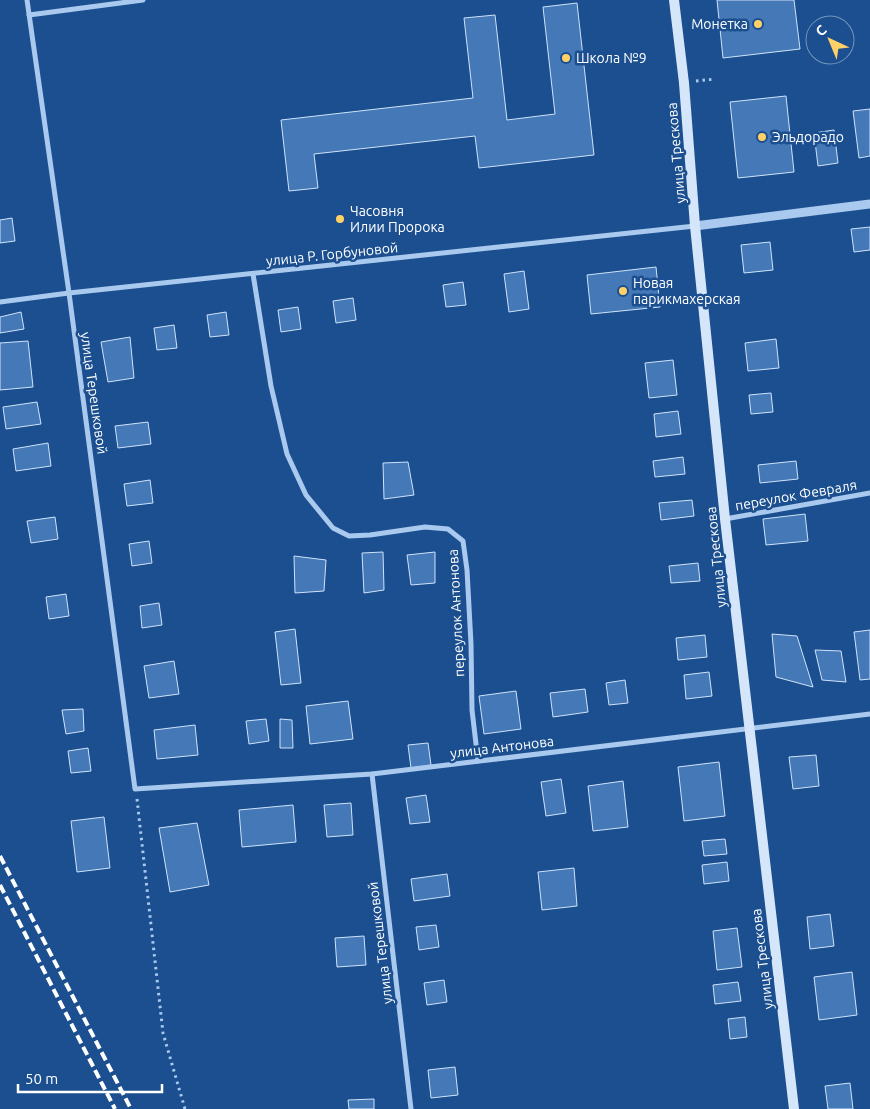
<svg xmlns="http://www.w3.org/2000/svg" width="870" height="1109" font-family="Ubuntu,sans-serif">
  <rect width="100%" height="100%" fill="#1b4f8f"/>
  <g fill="#4478b7" stroke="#cfe3fa">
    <polygon points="717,0 794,0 800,49 723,58"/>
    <polygon points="577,3 594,155 479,168 475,136 314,154 318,188 289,191 281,120 473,98 464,18 495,15 507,120 555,114 543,7"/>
    <polygon points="786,96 794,172 738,178 730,102"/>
    <polygon points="870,109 870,156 859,158 853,111"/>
    <polygon points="834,130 838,163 818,166 814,133"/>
    <polygon points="12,218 15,241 0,243 0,220"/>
    <polygon points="870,227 870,250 854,252 851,229"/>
    <polygon points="770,242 773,270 744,273 741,245"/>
    <polygon points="656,267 660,307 591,314 587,275"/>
    <polygon points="524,271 529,309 509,312 504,274"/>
    <polygon points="463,282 466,305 446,307 443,285"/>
    <polygon points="353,298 356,320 336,323 333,301"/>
    <polygon points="298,307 301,329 281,332 278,310"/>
    <polygon points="21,312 24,329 0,333 0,317"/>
    <polygon points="226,312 229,335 210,337 207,315"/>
    <polygon points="174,325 177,348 157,350 154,328"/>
    <polygon points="130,337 134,378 108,382 101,342"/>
    <polygon points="776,339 779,368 748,371 745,343"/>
    <polygon points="28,341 33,387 0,390 0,343"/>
    <polygon points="673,360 677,395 649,398 645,363"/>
    <polygon points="771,393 773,412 751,414 749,395"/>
    <polygon points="37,402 41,424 6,429 3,407"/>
    <polygon points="678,411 681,434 656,437 654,414"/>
    <polygon points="148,422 151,444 118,448 115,426"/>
    <polygon points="48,443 51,466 16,471 13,449"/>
    <polygon points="683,457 685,474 655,477 653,461"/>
    <polygon points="796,461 798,479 760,483 758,465"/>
    <polygon points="408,462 414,495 384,499 383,463"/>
    <polygon points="150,480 153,503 127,506 124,484"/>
    <polygon points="692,500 694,516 661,520 659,503"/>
    <polygon points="805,514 808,541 766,545 763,519"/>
    <polygon points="55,517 58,539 31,543 27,521"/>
    <polygon points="149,541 152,563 132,566 129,544"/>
    <polygon points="383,552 384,590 364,593 362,553"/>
    <polygon points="435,552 435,583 411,585 407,555"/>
    <polygon points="294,556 326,560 324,591 295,593"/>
    <polygon points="698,563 700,581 671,583 669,566"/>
    <polygon points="66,594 69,616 49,619 46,597"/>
    <polygon points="159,603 162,625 142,628 140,606"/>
    <polygon points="295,629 301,683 281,685 275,632"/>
    <polygon points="870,630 870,679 860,680 854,632"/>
    <polygon points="772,634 797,636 813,687 776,677"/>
    <polygon points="705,635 707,657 678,660 676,638"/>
    <polygon points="815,650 841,651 846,682 822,680"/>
    <polygon points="174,661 179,694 149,698 144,666"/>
    <polygon points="709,672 712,696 686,699 684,675"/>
    <polygon points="625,680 628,703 609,705 606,683"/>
    <polygon points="585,689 588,712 553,717 550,693"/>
    <polygon points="516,691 521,729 484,734 479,696"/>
    <polygon points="348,701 353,739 310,744 306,706"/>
    <polygon points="83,709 84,731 66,734 62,710"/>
    <polygon points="266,719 269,741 249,744 246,721"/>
    <polygon points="280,719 292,720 293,748 280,748"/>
    <polygon points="195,725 198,755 157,759 154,730"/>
    <polygon points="428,743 431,765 411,768 408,745"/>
    <polygon points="88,748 91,771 71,773 68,751"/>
    <polygon points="816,755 819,786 793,789 789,757"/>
    <polygon points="719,762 725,816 684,821 678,767"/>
    <polygon points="561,779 566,813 546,816 541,782"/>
    <polygon points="623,781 628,827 593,831 588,786"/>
    <polygon points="426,795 430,822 410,824 406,798"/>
    <polygon points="351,803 353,835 327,837 324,805"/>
    <polygon points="293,805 296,842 242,847 239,810"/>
    <polygon points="104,817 110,868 77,872 71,821"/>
    <polygon points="197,823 209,885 170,892 159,828"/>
    <polygon points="725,839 727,854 704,856 702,841"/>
    <polygon points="727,862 729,881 704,884 702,865"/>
    <polygon points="574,868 577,906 542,910 538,872"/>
    <polygon points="447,874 450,896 414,901 411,879"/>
    <polygon points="830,914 834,946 810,949 807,917"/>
    <polygon points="436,925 439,947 419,950 416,927"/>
    <polygon points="737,928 742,967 717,970 713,931"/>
    <polygon points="364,936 366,965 337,967 335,938"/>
    <polygon points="852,972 857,1015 819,1020 814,977"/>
    <polygon points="444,980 447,1002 427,1005 424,983"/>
    <polygon points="738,982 741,1001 715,1004 713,985"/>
    <polygon points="745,1017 747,1037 730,1039 728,1019"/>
    <polygon points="455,1067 458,1095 431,1098 428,1070"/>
    <polygon points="850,1083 853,1109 828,1109 825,1086"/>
    <polygon points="374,1099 374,1109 349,1109 348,1100"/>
  </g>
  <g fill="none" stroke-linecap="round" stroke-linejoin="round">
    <g stroke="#a9c9ee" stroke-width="3" stroke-dasharray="2.5 4" stroke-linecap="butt">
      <polyline points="696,81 715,79"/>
      <polyline points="137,799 163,1033 185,1109"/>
    </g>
    <g stroke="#a9c9ee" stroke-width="5">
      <polyline points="27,0 69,293 135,789 372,774 870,714"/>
      <polyline points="29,15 143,0"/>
      <polyline points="253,274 271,386 287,454 306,495 333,528 349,536 370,535 425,527 448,529 463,541 467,570 471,644 472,710 478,761"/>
      <polyline points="0,302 69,293 695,226"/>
      <polyline points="725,519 870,493"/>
      <polyline points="372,774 411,1109"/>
    </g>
    <polyline stroke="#a9c9ee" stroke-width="9" points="695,226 870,204"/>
    <polyline stroke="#d6e6fa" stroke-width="10" points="674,0 684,83 695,226 725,519 794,1109"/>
    <g stroke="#fff" stroke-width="4" stroke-dasharray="9 4" stroke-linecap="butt">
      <polyline points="0,856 131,1109"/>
      <polyline points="0,885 115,1109"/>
    </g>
  </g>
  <g fill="#ffd166" stroke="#1b4f8f" stroke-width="2">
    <circle cx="758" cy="24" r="5"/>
    <circle cx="566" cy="58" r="5"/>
    <circle cx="762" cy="137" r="5"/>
    <circle cx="340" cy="219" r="5"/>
    <circle cx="623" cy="291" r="5"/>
  </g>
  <g text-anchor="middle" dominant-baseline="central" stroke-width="5" stroke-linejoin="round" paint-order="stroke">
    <g font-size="14" fill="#fff" stroke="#1b4f8f" text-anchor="start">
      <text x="748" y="24" text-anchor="end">Монетка</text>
      <text x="576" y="58">Школа №9</text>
      <text x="772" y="137">Эльдорадо</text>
      <text x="350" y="211">Часовня<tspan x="350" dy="16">Илии Пророка</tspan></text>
      <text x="633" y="283">Новая<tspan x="633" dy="16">парикмахерская</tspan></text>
    </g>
    <g font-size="14" fill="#fff" stroke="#1b4f8f">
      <text transform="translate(676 153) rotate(-95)">улица Трескова</text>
      <text transform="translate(332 254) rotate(-6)">улица Р. Горбуновой</text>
      <text transform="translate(94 393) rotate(82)">улица Терешковой</text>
      <text transform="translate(796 495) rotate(-10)">переулок Февраля</text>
      <text transform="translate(716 557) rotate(-96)">улица Трескова</text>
      <text transform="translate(456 613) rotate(-93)">переулок Антонова</text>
      <text transform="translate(502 747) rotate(-7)">улица Антонова</text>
      <text transform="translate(380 943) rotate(-97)">улица Терешковой</text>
      <text transform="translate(762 959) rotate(-97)">улица Трескова</text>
    </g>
  </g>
  <g transform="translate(830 40) rotate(316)"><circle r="24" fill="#1b4f8f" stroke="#7695bc"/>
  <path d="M0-4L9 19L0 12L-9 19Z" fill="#ffd166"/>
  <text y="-8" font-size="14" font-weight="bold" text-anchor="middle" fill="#ffffff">С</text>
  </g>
  <path d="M18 1084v8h144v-8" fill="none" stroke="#ffffff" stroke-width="2.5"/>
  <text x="25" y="1084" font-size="15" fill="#ffffff" stroke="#1b4f8f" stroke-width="4" paint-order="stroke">50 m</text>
</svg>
